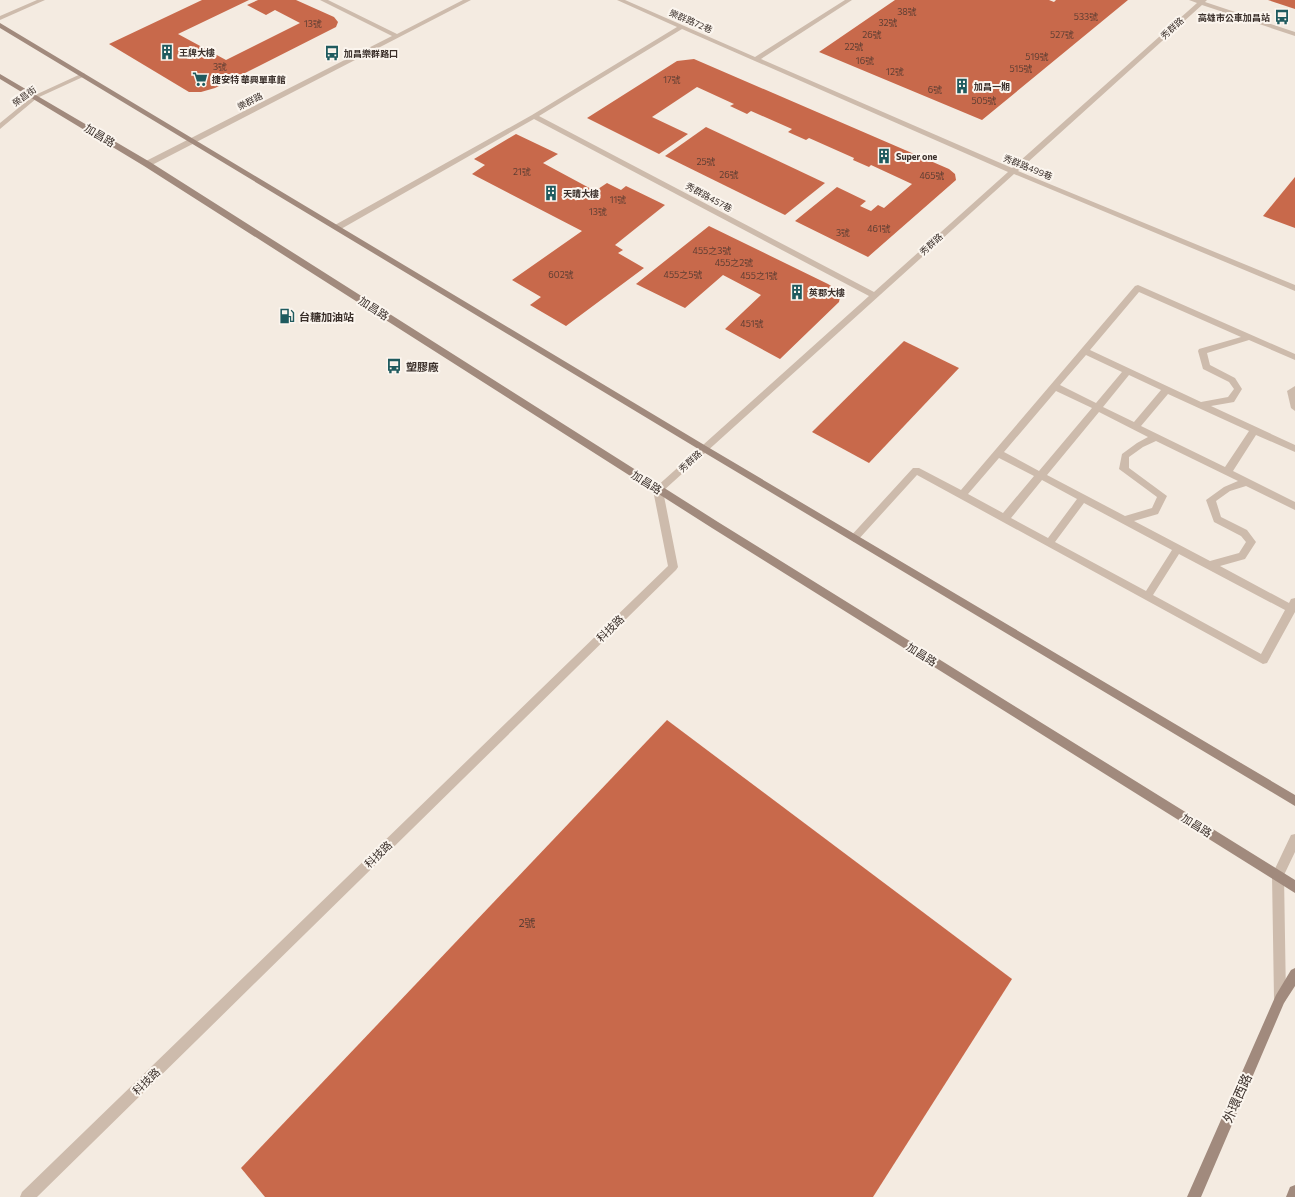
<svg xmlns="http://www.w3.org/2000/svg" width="1295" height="1197" font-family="Commissioner,'Noto Sans TC',sans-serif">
  <rect width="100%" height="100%" fill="#f4ebe1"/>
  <g fill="#c8694b">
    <polygon points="202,0 249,0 178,34 226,60 300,23 275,10 266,15 247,5 258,0 296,0 334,17 338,22 336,27 259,66 215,88 201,92 189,92 109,44"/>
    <polygon points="895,0 1049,0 1054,2 1056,0 1128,0 982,120 819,52"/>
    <polygon points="1268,0 1295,0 1295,9"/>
    <polygon points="694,59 949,169 955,174 956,180 868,257 795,221 837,187 866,201 860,206 871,211 878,205 884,208 912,184 871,165 869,167 853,160 854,158 809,138 806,140 788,132 792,129 751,111 747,114 730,106 734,104 697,87 652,117 688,134 659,154 587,118 677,61"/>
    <polygon points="706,127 825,183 785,215 665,156"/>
    <polygon points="516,134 558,154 543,163 595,191 607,183 621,190 626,186 665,205 615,245 623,250 618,253 644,268 566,326 530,305 541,297 512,280 582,231 472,174 485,165 474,159"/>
    <polygon points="1295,177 1295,228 1263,216"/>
    <polygon points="709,226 828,284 836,289 840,297 839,302 780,359 725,329 761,295 723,275 685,308 636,284"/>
    <polygon points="904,341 959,368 869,463 812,432"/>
    <polygon points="667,720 1012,979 873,1197 265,1197 241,1168"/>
  </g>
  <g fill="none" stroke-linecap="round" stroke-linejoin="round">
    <g fill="#cdbbac" fill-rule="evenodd">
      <path d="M1138,285L1295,354V360L1249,340L1207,353L1210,365L1235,378L1242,389L1234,402L1211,406L1295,445V452L1256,435L1233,471L1295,502V510L1246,486L1230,491L1216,501L1221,517L1247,530L1256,542L1245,559L1220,566L1289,603L1291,599L1295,598V612L1267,663L1263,664L917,475L857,541L854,542L849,538L913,468H919L961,490L1135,286ZM1139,292L1241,337L1199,349L1198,351L1203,369L1229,382L1234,389L1228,397L1201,402L1090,350ZM1086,355L1122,372L1096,403L1060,385ZM1129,375L1161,390L1134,422L1103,407ZM1056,391L1092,408L1039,471L1004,452ZM1168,394L1249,431L1225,467L1141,426ZM1099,412L1148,437L1137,443L1122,454L1119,469L1157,497L1152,508L1125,516L1047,475ZM1156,441L1238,481L1224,487L1206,500L1214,522L1241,536L1246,542L1239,553L1210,561L1134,521L1158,514L1167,496L1129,468V457L1143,447ZM999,458L1034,476L1003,513L968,494ZM1042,480L1077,499L1048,538L1011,518ZM1084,503L1172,550L1146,591L1055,542ZM1179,554L1285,610L1261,654L1153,595Z"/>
      <polygon points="1295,386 1295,411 1291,408 1287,391"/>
    </g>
    <g fill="#cdbbac" fill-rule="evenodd">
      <polygon points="37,0 45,0 0,20 0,16"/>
      <polygon points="320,0 328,0 397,34 463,0 471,0 150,166 144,166 144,162 392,36"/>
      <path d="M617,0H625L755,57L845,0H852L761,59L1012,168L1197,3L1189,0H1207L1205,2L1295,32V36L1202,5L1018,171L1295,285V291L1014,174L663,491L678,567L676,570L37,1197H20L22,1192L668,566L653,490L655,488L869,296L534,119L341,229H335V225L532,115L677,27ZM682,29L1008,172L874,292L539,116Z"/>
      <polygon points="83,73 85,74 85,76 37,98 0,129 0,123 33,96"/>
      <polygon points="1295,834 1295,852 1284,875 1286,999 1284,1003 1280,1005 1276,1003 1274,999 1272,875 1291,835"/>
    </g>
    <g fill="#a18a7d" fill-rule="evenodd">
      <polygon points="0,23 706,446 1295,795 1295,806 700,450 0,28"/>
      <polygon points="0,74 150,162 718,522 1295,880 1295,893 712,528 144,166 0,79"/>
      <polygon points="1295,968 1295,986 1284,1003 1201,1197 1187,1197 1276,995 1291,970"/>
      <polygon points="1295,1185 1295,1197 1286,1197 1290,1187"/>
    </g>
  </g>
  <defs>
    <g id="bus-bare" transform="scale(1.2)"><path d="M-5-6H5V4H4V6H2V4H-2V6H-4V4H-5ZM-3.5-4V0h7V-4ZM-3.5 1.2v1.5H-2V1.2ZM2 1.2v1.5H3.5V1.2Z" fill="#1f5a5e" stroke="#fbf5ee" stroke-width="2.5" paint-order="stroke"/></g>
    <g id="building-bare" transform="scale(1.2)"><path d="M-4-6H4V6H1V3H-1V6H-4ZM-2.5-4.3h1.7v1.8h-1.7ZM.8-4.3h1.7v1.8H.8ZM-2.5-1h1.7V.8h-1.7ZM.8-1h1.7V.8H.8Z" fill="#1f5a5e" stroke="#fbf5ee" stroke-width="2.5" paint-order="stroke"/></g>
    <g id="supermarket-bare" transform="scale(1.2)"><path d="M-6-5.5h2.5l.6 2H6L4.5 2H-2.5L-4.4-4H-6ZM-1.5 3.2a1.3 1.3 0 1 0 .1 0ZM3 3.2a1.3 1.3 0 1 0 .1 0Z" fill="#1f5a5e" stroke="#fbf5ee" stroke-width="2.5" paint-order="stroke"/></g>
    <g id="fuel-bare" transform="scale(1.2)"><path d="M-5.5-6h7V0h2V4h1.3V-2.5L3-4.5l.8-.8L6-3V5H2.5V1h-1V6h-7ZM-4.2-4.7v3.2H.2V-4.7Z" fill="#1f5a5e" stroke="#fbf5ee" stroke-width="2.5" paint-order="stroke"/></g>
  </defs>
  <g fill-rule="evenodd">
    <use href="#bus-bare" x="1282" y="17"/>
    <use href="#building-bare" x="167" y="52"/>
    <use href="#bus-bare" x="332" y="53"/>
    <use href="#supermarket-bare" x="200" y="79"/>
    <use href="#building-bare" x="962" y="86"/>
    <use href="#building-bare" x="884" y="156"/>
    <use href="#building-bare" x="551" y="193"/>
    <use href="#building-bare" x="797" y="292"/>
    <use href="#fuel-bare" x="287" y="316"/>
    <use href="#bus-bare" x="394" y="366"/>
  </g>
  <g text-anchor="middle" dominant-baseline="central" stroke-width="4" stroke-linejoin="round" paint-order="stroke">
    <g font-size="9" fill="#5e3e33">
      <text x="907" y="11">38號</text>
      <text x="1086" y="16">533號</text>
      <text x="888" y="22">32號</text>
      <text x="313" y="23">13號</text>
      <text x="872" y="34">26號</text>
      <text x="1062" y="34">527號</text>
      <text x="854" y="46">22號</text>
      <text x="1037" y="56">519號</text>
      <text x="865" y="60">16號</text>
      <text x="220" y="66">3號</text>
      <text x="1021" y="68">515號</text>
      <text x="895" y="71">12號</text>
      <text x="672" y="79">17號</text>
      <text x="935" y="89">6號</text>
      <text x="984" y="100">505號</text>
      <text x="706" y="161">25號</text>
      <text x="522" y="171">21號</text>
      <text x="729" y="174">26號</text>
      <text x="932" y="175">465號</text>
      <text x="618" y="199">11號</text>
      <text x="598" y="211">13號</text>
      <text x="879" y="228">461號</text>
      <text x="843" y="232">3號</text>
      <text x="712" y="250">455之3號</text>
      <text x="734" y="262">455之2號</text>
      <text x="561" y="274">602號</text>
      <text x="683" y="274">455之5號</text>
      <text x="759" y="275">455之1號</text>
      <text x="752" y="323">451號</text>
    </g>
    <g font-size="9" font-weight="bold" fill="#3b302b" stroke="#fbf5ee" text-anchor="start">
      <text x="1270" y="17" text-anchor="end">高雄市公車加昌站</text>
      <text x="179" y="52">王牌大樓</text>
      <text x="344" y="53">加昌樂群路口</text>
      <text x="212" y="79">捷安特 華興單車館</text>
      <text x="974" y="86">加昌一期</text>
      <text x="896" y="156">Super one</text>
      <text x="563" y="193">天晴大樓</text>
      <text x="809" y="292">英郡大樓</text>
    </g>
    <g font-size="9" fill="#3b302b" stroke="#fbf5ee">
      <text transform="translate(691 21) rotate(23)">樂群路72巷</text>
      <text transform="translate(1172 28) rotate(-42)">秀群路</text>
      <text transform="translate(24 96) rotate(-36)">榮昌街</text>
      <text transform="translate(250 101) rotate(-27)">樂群路</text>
      <text transform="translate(1028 167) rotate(22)">秀群路499巷</text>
      <text transform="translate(709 197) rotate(28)">秀群路457巷</text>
      <text transform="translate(931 244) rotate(-42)">秀群路</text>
      <text transform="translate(690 461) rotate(-42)">秀群路</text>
    </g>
    <g font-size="11" fill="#3b302b" stroke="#fbf5ee">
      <text transform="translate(100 135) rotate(31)">加昌路</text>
      <text transform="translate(374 308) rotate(33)">加昌路</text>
      <text transform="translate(647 482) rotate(32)">加昌路</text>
      <text transform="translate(610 628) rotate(-44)">科技路</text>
      <text transform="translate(922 654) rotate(32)">加昌路</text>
      <text transform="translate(1197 825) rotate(32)">加昌路</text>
      <text transform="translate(378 854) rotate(-44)">科技路</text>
      <text transform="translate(146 1081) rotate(-44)">科技路</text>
    </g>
    <g font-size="11" font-weight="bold" fill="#3b302b" stroke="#fbf5ee" text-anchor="start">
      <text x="299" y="316">台糖加油站</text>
      <text x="406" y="366">塑膠廠</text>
    </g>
    <g font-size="11" fill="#5e3e33">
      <text x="527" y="922">2號</text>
    </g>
    <g font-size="13" fill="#3b302b" stroke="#fbf5ee">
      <text transform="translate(1237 1098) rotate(-66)">外環西路</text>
    </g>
  </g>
</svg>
